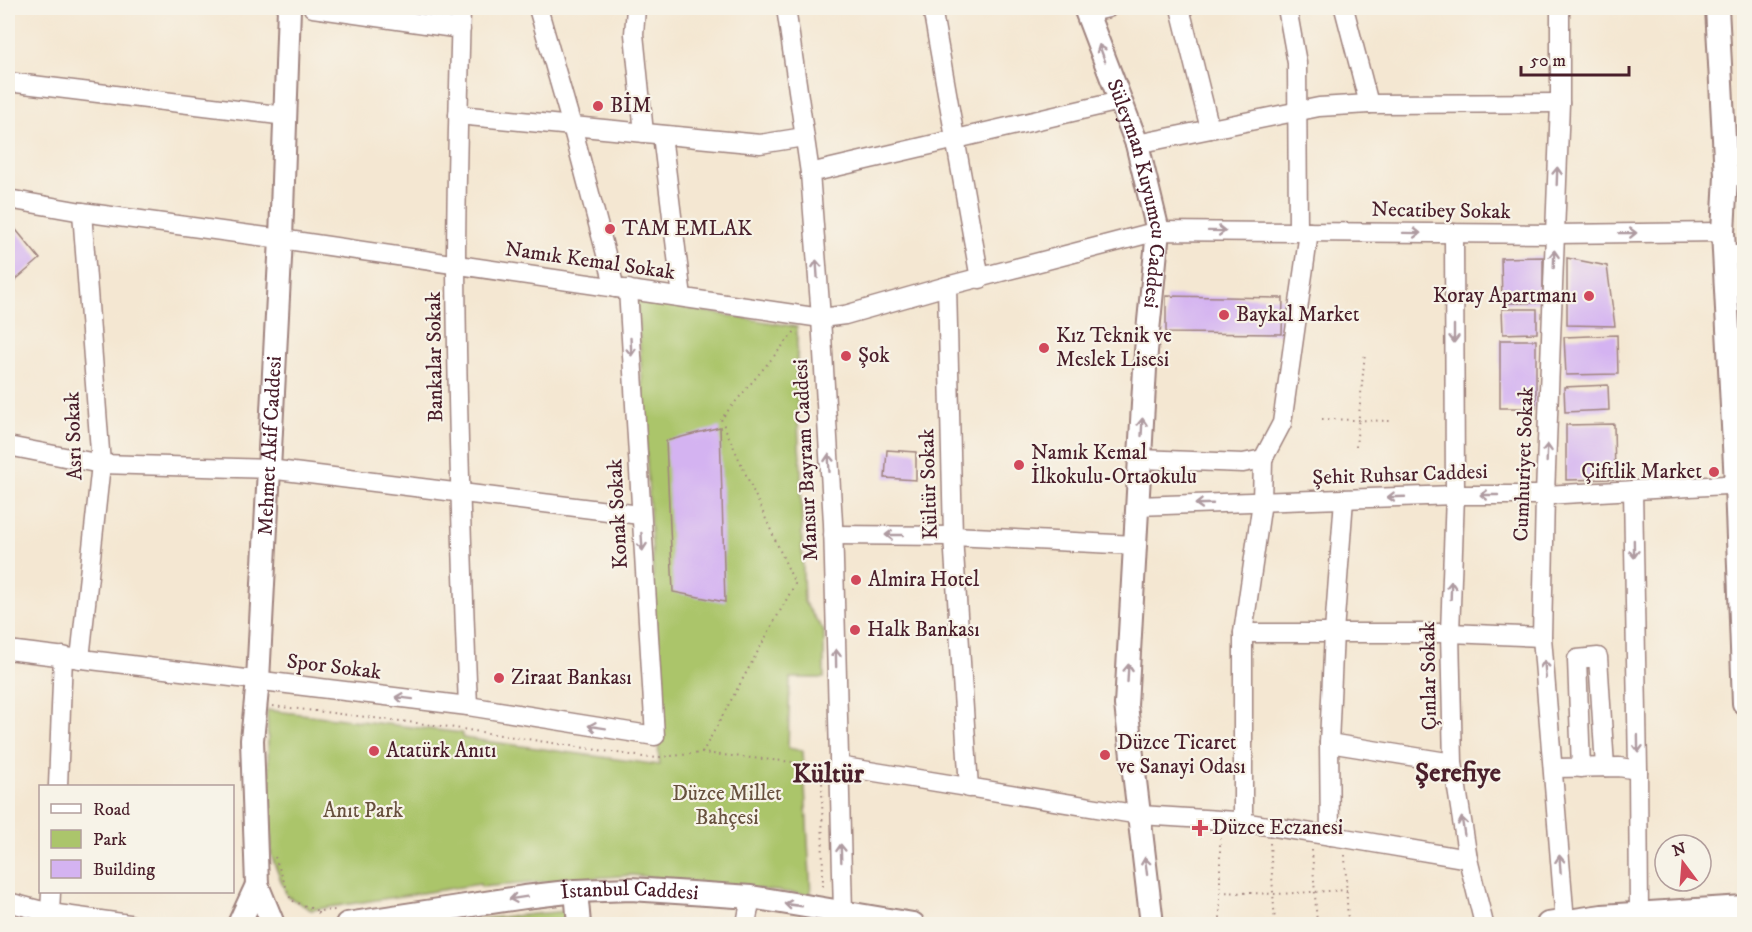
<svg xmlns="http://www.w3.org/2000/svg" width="1752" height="932" font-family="'IM FELL DW Pica',serif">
  <rect width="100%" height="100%" fill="#f7f3e8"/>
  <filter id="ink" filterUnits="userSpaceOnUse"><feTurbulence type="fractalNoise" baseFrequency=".0167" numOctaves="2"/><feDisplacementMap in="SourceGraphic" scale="12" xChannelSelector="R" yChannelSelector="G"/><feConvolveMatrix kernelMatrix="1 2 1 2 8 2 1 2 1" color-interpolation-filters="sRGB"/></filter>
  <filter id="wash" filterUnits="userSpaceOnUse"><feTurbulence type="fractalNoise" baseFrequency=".008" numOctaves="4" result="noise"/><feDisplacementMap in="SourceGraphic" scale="24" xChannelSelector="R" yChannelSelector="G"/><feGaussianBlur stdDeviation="1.35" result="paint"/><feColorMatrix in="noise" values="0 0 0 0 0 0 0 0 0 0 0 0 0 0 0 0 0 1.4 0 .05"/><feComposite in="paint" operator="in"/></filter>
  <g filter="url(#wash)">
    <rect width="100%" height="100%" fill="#f4e7d2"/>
    <g fill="#abc56b" stroke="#7a724b" stroke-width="1.5">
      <polygon points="637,300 797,327 797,389 799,445 801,469 802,548 804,602 824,631 824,678 790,678 788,748 803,751 811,895 632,875 481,887 480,884 311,910 287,896 271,855 267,710 462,733 463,738 659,765 652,548"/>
      <polygon points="566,911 568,924 429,924"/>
    </g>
    <g id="blocks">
      <g fill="#d4b3f1">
        <polygon points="8,220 40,259 12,283 8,277"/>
        <polygon points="1543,257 1543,303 1502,303 1501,258"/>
        <polygon points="1567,258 1607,266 1615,326 1567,325"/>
        <polygon points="1166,296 1283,298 1282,334 1166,333"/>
        <polygon points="1502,309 1537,309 1537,333 1503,334"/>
        <polygon points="1617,335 1618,374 1566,375 1564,337"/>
        <rect x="1500" y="340" width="36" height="68"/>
        <polygon points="1608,385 1609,410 1565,412 1564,387"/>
        <polygon points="1614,424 1615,479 1566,480 1566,425"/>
        <polygon points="720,427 725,602 673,592 666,441"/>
        <polygon points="887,450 916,452 916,480 885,478"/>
      </g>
    </g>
  </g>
  <g filter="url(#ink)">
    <use href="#blocks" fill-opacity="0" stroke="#9f837e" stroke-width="1.5"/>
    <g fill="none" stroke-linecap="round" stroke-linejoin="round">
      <g stroke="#9f837e" stroke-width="21">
        <g id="minor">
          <polyline points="313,8 461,29"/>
          <path d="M461,8C459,94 456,180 456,266C457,413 462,559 468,706"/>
          <polyline points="538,8 572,126 615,288"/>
          <polyline points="636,8 634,34 644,133"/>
          <polyline points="786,8 810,173 821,318 833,523 843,912"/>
          <polyline points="932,8 980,279"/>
          <polyline points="1180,8 1210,129"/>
          <polyline points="1287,8 1297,63 1298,232"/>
          <polyline points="1344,8 1369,104"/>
          <polyline points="1560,8 1560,103 1545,495 1542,637 1565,922"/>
          <polyline points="1087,13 1108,8"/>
          <polyline points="8,82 286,116"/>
          <polyline points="458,115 760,144 804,137"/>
          <polyline points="662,135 682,297"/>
          <polyline points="1137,144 1319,107 1369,104 1560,103"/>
          <polyline points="810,173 1120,101"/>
          <polyline points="1726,176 1744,176"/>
          <polyline points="8,199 82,212 281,239 821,318 845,315 947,286 1158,231 1555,234 1723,232"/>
          <polyline points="1454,233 1455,495 1450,633 1453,763 1468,859 1484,924"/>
          <polyline points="1725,255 1744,255"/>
          <polyline points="947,286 953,536 969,788"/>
          <polyline points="8,446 101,464 269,469 640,515"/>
          <polyline points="1140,459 1243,463 1263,459"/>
          <polyline points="1633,490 1638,770 1639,913"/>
          <polyline points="1137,506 1455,495 1545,495 1744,484"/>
          <polyline points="833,535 953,536 1135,545"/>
          <polyline points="1243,633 1450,633 1542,637"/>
          <polyline points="8,650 468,706 655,736 628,289"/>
          <polyline points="80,659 101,464 82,212"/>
          <polyline points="1329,743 1453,763"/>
          <polyline points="838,766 1140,815 1236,821 1344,838 1468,859"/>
          <polyline points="1553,768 1619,767 1638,770"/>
          <polyline points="1581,768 1577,659 1598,657 1605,767"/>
          <polyline points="58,786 63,656"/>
          <polyline points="1243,822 1243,633 1262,502 1263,459 1282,423 1309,232"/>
          <polyline points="1330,836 1329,743 1334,632 1344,499"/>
          <polyline points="8,902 50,913 129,924"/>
          <polyline points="50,913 51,892"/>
          <polyline points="746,924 751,897"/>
        </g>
      </g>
      <g stroke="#9f837e" stroke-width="26">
        <g id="major">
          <path id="s1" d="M1085,8L1137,144L1158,231L1146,351L1126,705L1152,924"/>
          <polyline points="1717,8 1726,176 1723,232 1736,484 1744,703"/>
          <polyline points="576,891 579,924"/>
          <polyline points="239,924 257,885"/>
          <path id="s2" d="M273,924L257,885L252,740L258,680L281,239L289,8"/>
          <path id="s3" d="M347,924L525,897L576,891L631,889L751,897L913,924"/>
          <polyline points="1548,924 1602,916 1744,907"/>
        </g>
      </g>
      <g stroke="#9f837e" stroke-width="2" stroke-dasharray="1.5 4.5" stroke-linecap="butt">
        <polyline points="1322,419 1390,421"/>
        <polyline points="1356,447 1365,352"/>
        <polyline points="273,706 442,726 650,758 702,753 823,765"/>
        <polyline points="702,753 795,584 721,419 796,330"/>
        <polyline points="822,777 823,891"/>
        <polyline points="1270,843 1275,924"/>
        <polyline points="1312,850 1317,924"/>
        <polyline points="1345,855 1348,924"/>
        <polyline points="275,857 291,900 318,911 336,910"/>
        <polyline points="1220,892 1277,894 1347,890"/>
        <polyline points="318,912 319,924"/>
        <polyline points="930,921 947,924"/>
        <polyline points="507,924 529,922 530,924"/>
        <polyline points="1220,924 1220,837"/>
      </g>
      <use href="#minor" stroke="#fff" stroke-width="18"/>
      <use href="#major" stroke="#fff" stroke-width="22"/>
    </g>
    <defs><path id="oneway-shaft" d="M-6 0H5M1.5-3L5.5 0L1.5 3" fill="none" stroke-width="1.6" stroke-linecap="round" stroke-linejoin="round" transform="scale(1.5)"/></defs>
    <g stroke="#ae9aa0">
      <use href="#oneway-shaft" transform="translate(1102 53) rotate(-110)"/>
      <use href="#oneway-shaft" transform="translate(1557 176) rotate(-88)"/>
      <use href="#oneway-shaft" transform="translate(1217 231) rotate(1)"/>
      <use href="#oneway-shaft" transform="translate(1412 233) rotate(1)"/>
      <use href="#oneway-shaft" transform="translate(1628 233) rotate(-1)"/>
      <use href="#oneway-shaft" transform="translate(1554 259) rotate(-88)"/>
      <use href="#oneway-shaft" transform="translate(817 269) rotate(-94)"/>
      <use href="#oneway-shaft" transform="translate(1454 334) rotate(90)"/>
      <use href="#oneway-shaft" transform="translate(631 347) rotate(87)"/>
      <use href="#oneway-shaft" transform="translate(1142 427) rotate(-87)"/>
      <use href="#oneway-shaft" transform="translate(1547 453) rotate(-88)"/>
      <use href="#oneway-shaft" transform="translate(829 463) rotate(-93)"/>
      <use href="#oneway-shaft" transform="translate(1489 495) rotate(180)"/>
      <use href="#oneway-shaft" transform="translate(1396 497) rotate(178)"/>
      <use href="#oneway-shaft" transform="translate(1204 504) rotate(178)"/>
      <use href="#oneway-shaft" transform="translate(894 535) rotate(-180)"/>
      <use href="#oneway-shaft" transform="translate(642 542) rotate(86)"/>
      <use href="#oneway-shaft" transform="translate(1634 549) rotate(89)"/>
      <use href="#oneway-shaft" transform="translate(1451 590) rotate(-88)"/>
      <use href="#oneway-shaft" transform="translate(836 658) rotate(-91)"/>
      <use href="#oneway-shaft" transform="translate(1545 669) rotate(-95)"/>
      <use href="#oneway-shaft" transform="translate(1128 673) rotate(-87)"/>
      <use href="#oneway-shaft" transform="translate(404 698) rotate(-173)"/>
      <use href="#oneway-shaft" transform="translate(597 727) rotate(-171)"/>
      <use href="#oneway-shaft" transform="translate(1638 744) rotate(89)"/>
      <use href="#oneway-shaft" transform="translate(1463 826) rotate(-99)"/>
      <use href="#oneway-shaft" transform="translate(841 853) rotate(-92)"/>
      <use href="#oneway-shaft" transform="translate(1560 864) rotate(-94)"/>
      <use href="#oneway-shaft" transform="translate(1146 866) rotate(-97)"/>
      <use href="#oneway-shaft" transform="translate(518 898) rotate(171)"/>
      <use href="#oneway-shaft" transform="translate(793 905) rotate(-172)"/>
    </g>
  </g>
  <g fill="#d1495b" stroke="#f7f3e8" stroke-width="2">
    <circle cx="598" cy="106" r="6"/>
    <circle cx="610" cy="229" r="6"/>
    <circle cx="1589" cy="296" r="6"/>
    <circle cx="1224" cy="315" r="6"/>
    <circle cx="1044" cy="348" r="6"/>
    <circle cx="846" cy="356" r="6"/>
    <circle cx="1019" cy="465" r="6"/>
    <circle cx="1714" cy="472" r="6"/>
    <circle cx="856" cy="580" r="6"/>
    <circle cx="855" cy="630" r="6"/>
    <circle cx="499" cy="678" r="6"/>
    <circle cx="374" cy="751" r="6"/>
    <circle cx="1105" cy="755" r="6"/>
    <path d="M1197 819h6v6h6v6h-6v6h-6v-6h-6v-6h6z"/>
  </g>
  <g text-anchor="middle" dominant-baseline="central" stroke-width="4.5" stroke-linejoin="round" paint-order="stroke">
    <g font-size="21" fill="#4a1f2b" stroke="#f7f3e8" text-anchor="start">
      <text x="610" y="106">BİM</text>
      <text x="622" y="229">TAM EMLAK</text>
      <text x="1577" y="296" text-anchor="end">Koray Apartmanı</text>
      <text x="1236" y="315">Baykal Market</text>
      <text x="1056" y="336">Kız Teknik ve<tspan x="1056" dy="24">Meslek Lisesi</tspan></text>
      <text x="858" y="356">Şok</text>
      <text x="1031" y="453">Namık Kemal<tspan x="1031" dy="24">İlkokulu-Ortaokulu</tspan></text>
      <text x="1702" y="472" text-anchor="end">Çiftlik Market</text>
      <text x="868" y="580">Almira Hotel</text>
      <text x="867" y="630">Halk Bankası</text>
      <text x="511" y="678">Ziraat Bankası</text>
      <text x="1117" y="743">Düzce Ticaret<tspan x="1117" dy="24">ve Sanayi Odası</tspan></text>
      <text x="386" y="751">Atatürk Anıtı</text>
      <text x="1212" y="828">Düzce Eczanesi</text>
    </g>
    <g font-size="21" fill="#4a1f2b" stroke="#f7f3e8">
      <text stroke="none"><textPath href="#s1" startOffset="195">Süleyman Kuyumcu Caddesi</textPath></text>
      <text transform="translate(1441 211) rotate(1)">Necatibey Sokak</text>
      <text transform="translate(590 261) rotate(8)">Namık Kemal Sokak</text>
      <text transform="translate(435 357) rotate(-91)">Bankalar Sokak</text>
      <text transform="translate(74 436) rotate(-92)">Asrı Sokak</text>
      <text stroke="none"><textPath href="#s2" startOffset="482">Mehmet Akif Caddesi</textPath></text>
      <text transform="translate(806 460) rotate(-93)">Mansur Bayram Caddesi</text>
      <text transform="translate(1524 464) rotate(-88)">Cumhuriyet Sokak</text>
      <text transform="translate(1400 475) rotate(-2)">Şehit Ruhsar Caddesi</text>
      <text transform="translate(929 484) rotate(-92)">Kültür Sokak</text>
      <text transform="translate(618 514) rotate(-93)">Konak Sokak</text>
      <text transform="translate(334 667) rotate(7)">Spor Sokak</text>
      <text transform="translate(1429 676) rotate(-91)">Çınlar Sokak</text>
      <text stroke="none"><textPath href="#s3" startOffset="285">İstanbul Caddesi</textPath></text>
    </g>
    <g font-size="21" fill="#67513e" stroke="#f7f3e8">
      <text x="727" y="794">Düzce Millet<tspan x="727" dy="24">Bahçesi</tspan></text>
      <text x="363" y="811">Anıt Park</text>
    </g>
    <g font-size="27" font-weight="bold" fill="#4a1f2b" stroke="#f7f3e8">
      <text x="1458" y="773">Şerefiye</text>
      <text x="828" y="774">Kültür</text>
    </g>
  </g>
  <rect width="1752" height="932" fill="none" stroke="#f7f3e8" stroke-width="30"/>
  <rect x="39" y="785" width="195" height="108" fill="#f7f3e8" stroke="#b29e9c" stroke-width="1.5"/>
  <rect x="51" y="804" width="30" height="9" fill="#ffffff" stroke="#b29e9c" stroke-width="1.5"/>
  <text x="93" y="815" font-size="18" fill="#4a1f2b">Road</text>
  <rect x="51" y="830" width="30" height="18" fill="#abc56b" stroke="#b29e9c" stroke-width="1.5"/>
  <text x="93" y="845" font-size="18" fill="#4a1f2b">Park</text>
  <rect x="51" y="860" width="30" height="18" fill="#d4b3f1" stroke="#b29e9c" stroke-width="1.5"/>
  <text x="93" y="875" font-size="18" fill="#4a1f2b">Building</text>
  <g transform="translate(1683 863) rotate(344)"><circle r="28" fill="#f7f3e8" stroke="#b29e9c" stroke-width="1.5"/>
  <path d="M0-4.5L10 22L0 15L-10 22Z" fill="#d1495b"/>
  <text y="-9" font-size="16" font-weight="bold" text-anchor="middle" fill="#4a1f2b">N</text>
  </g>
  <path d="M1521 66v9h108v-9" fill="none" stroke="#4a1f2b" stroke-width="3"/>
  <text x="1530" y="66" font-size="18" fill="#4a1f2b" stroke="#f7f3e8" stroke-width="4.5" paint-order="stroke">50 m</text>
</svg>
